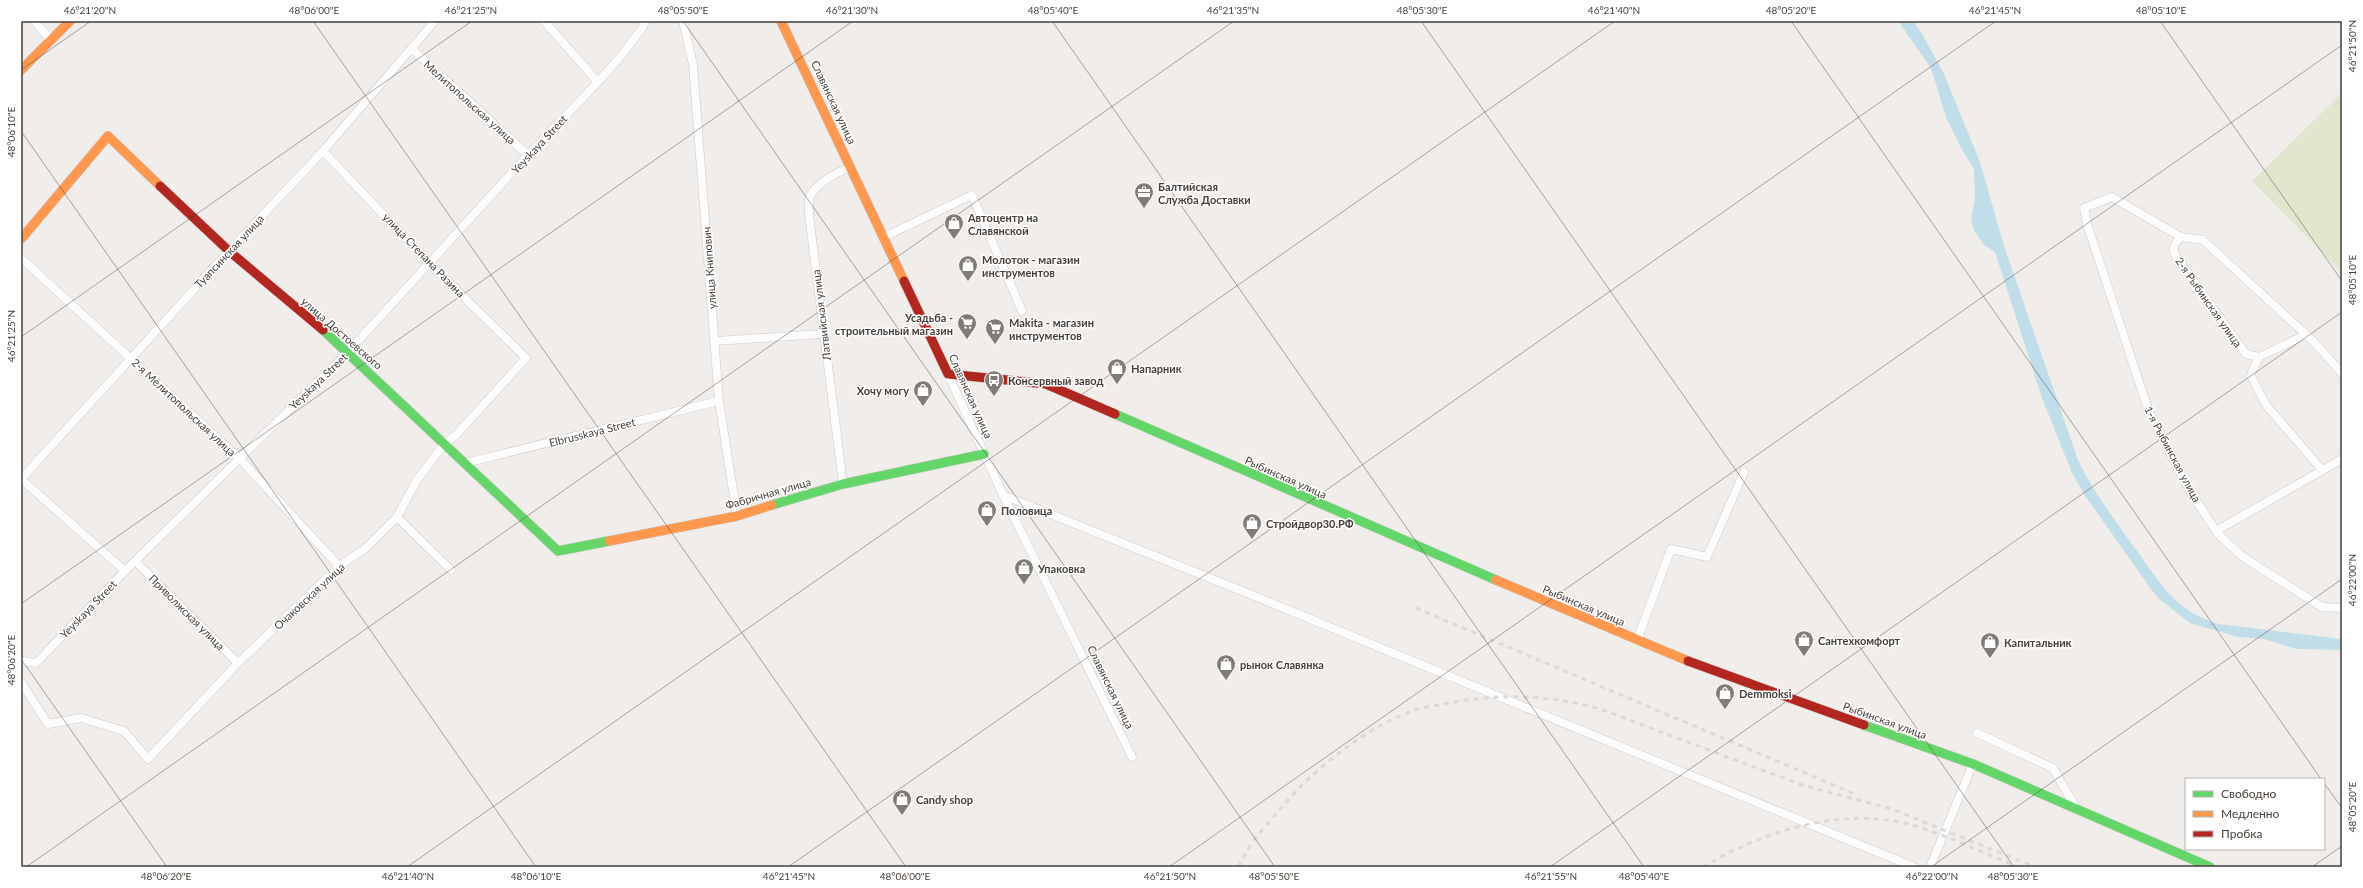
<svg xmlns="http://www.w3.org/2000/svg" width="2363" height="888" font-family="Lato,sans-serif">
  <rect width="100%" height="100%" fill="#f0edea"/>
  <polygon fill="#e1e7cd" points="2342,93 2342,273 2252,181"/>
  <path fill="#c0dee9" d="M1898,21H1913L1921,32L1944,74L1980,162L2004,246L2078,460C2092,490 2112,516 2131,543C2159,579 2171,610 2219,624L2342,639V650L2297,649L2264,639L2238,637L2190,623L2159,599L2151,589L2086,497L2072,473L2042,398L1995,252L1984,245L1975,232L1971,221L1975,196L1974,169L1960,146L1946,117L1931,68Z"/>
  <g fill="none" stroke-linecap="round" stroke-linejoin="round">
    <g stroke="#ccc9c7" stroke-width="9">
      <g id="street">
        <polyline points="34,21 51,40"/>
        <polyline points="544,21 598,82"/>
        <polyline points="683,21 693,65 719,401 737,516"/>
        <polyline points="412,49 528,155"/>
        <polyline points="884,237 972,195 1022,311"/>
        <path d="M2181,237C2175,243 2172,247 2175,255L2246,354L2259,357"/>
        <polyline points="21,258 239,458 339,566"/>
        <polyline points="2305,335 2259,357 2252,371 2251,376 2266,405 2322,470"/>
        <polyline points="715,341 822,334"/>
        <polyline points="2342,373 2312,340 2203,240 2181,237 2112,197 2084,208 2087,224 2149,412 2191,493 2218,534 2243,557 2322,607 2342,608"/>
        <polyline points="948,374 1003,495 1132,757"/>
        <polyline points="465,463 719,401"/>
        <polyline points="21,479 229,251 323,151 435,21"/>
        <polyline points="21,479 125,571"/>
        <path d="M843,484L809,215C809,210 808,201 810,196C818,182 837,172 851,167"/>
        <polyline points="1003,495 1247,593 1914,867"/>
        <polyline points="397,517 451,570"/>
        <polyline points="2216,531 2342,459"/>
        <polyline points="136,562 238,663"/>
        <polyline points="1637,640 1671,549 1707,557 1744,472"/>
        <polyline points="21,661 36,663 125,571 348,352 528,155 598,82 621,56 643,27 645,21"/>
        <polyline points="21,682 48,724 81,718 124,731 148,759 238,663 339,566 366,548 397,517 417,480 444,444 456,435 526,358 430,264 323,151"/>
        <polyline points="1977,733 2053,768 2077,810"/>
        <polyline points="1930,867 1973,764"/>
      </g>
    </g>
    <g stroke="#cec9c2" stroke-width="10">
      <g id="fast">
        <polyline points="323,330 558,551 609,541"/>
        <polyline points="1115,414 1496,580"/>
        <polyline points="772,505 843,484 984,454"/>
        <polyline points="1864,725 1973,764 2210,867"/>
      </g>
    </g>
    <g stroke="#cec9c2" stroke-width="10">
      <g id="slow">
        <polyline points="781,21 904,281"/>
        <polyline points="21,70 70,21"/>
        <polyline points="21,239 108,136 160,186"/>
        <polyline points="609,541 737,516 772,505"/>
        <polyline points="1496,580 1688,661"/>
      </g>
    </g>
    <g stroke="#cec9c2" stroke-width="10">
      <g id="jam">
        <polyline points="160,186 229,251 323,330"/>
        <polyline points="904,281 948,374 1046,384 1115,414"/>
        <polyline points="1688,661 1864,725"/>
      </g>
    </g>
    <use href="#street" stroke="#fdfcfc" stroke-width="8"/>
    <use href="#fast" stroke="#63d668" stroke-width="9"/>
    <use href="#slow" stroke="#ff974d" stroke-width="9"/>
    <use href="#jam" stroke="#b3261e" stroke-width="9"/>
    <g stroke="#d9d9d8" stroke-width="3" stroke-dasharray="5 5" stroke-linecap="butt">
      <polyline points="1416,608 1857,795"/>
      <path d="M1239,867C1247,845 1266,826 1281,808C1313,770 1367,726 1415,710C1424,707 1435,706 1444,704C1500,693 1548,694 1603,710L1802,785L1892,809L2035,867"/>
      <path d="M1703,867C1765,830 1850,803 1922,828C1955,839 1986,854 2018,867"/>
    </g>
  </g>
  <path fill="none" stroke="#453e38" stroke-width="1" stroke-opacity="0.45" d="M313,21L906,867M683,21L1275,867M1052,21L1644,867M1421,21L2014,867M1791,21L2321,779M2160,21L2342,281M21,70L91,21M21,131L536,867M21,337L472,21M21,604L853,21M21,659L167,867M2324,783L2342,808M26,867L1234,21M407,867L1615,21M788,867L1996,21M1169,867L2342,45M1550,867L2342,312M1931,867L2342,579M2312,867L2342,846"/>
  <defs>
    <g id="office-pin" transform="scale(1)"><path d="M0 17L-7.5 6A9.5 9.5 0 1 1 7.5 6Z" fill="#817b76" stroke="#fff"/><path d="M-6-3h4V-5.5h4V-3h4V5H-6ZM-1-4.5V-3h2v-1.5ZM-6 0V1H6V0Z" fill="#fff"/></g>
    <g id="shop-pin" transform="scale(1)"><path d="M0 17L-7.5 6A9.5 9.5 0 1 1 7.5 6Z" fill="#817b76" stroke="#fff"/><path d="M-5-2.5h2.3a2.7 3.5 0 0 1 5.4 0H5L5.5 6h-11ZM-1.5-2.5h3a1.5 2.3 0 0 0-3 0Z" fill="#fff"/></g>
    <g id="supermarket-pin" transform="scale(1)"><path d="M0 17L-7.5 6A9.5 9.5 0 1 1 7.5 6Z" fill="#817b76" stroke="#fff"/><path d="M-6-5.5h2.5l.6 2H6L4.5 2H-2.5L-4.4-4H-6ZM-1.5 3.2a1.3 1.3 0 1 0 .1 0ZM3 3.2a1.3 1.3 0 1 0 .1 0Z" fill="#fff"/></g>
    <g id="bus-pin" transform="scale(1)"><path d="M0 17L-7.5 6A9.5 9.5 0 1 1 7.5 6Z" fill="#817b76" stroke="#fff"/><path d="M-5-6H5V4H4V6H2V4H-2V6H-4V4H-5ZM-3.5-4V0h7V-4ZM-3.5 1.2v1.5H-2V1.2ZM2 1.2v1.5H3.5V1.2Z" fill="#fff"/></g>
  </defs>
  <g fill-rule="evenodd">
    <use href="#office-pin" x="1144" y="192"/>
    <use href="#shop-pin" x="954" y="223"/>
    <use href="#shop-pin" x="968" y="265"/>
    <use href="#supermarket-pin" x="967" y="323"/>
    <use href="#supermarket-pin" x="995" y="328"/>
    <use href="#shop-pin" x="1117" y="368"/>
    <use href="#bus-pin" x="994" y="380"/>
    <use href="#shop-pin" x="923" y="390"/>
    <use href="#shop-pin" x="987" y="510"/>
    <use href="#shop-pin" x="1252" y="523"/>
    <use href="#shop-pin" x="1024" y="568"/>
    <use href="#shop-pin" x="1804" y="640"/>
    <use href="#shop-pin" x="1990" y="642"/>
    <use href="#shop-pin" x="1226" y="664"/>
    <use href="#shop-pin" x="1725" y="693"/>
    <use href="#shop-pin" x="902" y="799"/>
  </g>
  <g text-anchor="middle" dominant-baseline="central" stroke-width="3" stroke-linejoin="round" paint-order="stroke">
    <g font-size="11" fill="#453e38" stroke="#fff">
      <text transform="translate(470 102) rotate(42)">Мелитопольская улица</text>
      <text transform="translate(834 102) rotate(65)">Славянская улица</text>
      <text transform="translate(539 144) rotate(-47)">Yeyskaya Street</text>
      <text transform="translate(229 251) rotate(-47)">Туапсинская улица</text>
      <text transform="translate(424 255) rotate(46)">улица Степана Разина</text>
      <text transform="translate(709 268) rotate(-94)">улица Книпович</text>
      <text transform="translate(2209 302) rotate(55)">2-я Рыбинская улица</text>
      <text transform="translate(821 315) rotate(-97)">Латвийская улица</text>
      <text transform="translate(342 333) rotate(41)">улица Достоевского</text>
      <text transform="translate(318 381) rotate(-44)">Yeyskaya Street</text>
      <text transform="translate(971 396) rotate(66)">Славянская улица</text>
      <text transform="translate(184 407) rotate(43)">2-я Мелитопольская улица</text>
      <text transform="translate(592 432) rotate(-14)">Elbrusskaya Street</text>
      <text transform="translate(2173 454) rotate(62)">1-я Рыбинская улица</text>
      <text transform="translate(1286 477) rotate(24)">Рыбинская улица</text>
      <text transform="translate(768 493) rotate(-16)">Фабричная улица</text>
      <text transform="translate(309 596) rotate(-43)">Очаковская улица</text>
      <text transform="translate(1584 605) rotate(23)">Рыбинская улица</text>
      <text transform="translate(88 609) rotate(-46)">Yeyskaya Street</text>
      <text transform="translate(187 612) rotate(45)">Приволжская улица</text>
      <text transform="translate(1111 687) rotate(64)">Славянская улица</text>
      <text transform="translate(1885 720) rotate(20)">Рыбинская улица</text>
    </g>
    <g font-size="11" font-weight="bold" fill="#453e38" stroke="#fff" text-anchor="start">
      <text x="1158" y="186">Балтийская<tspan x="1158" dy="13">Служба Доставки</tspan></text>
      <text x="968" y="217">Автоцентр на<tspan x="968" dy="13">Славянской</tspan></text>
      <text x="982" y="259">Молоток - магазин<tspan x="982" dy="13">инструментов</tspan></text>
      <text x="953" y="317" text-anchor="end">Усадьба -<tspan x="953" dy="13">строительный магазин</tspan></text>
      <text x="1009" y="322">Makita - магазин<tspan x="1009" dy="13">инструментов</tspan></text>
      <text x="1131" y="368">Напарник</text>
      <text x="1008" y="380">Консервный завод</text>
      <text x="909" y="390" text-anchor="end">Хочу могу</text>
      <text x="1001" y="510">Половица</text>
      <text x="1266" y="523">Стройдвор30.РФ</text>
      <text x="1038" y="568">Упаковка</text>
      <text x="1818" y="640">Сантехкомфорт</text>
      <text x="2004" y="642">Капитальник</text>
      <text x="1240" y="664">рынок Славянка</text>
      <text x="1739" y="693">Demmoksi</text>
      <text x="916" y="799">Candy shop</text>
    </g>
  </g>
  <rect width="2363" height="888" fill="none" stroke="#ffffff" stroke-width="44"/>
  <rect x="2185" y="778" width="140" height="72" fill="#ffffff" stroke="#b5b2af"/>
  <rect x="2193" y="791" width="20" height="6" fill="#63d668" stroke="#b5b2af"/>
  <text x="2221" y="798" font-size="12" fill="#453e38">Свободно</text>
  <rect x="2193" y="811" width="20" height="6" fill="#ff974d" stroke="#b5b2af"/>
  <text x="2221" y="818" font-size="12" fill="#453e38">Медленно</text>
  <rect x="2193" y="831" width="20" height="6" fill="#b3261e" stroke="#b5b2af"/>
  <text x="2221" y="838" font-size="12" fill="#453e38">Пробка</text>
  <rect x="22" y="22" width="2319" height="844" fill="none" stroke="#453e38" stroke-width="1.5"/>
  <g font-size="10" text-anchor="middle" fill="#453e38">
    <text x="90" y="14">46°21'20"N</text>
    <text x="314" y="14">48°06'00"E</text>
    <text x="471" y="14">46°21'25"N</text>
    <text x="683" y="14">48°05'50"E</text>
    <text x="852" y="14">46°21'30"N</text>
    <text x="1053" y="14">48°05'40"E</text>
    <text x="1233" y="14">46°21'35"N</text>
    <text x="1422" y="14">48°05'30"E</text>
    <text x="1614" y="14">46°21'40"N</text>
    <text x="1791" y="14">48°05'20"E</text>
    <text x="1995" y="14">46°21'45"N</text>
    <text x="2161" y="14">48°05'10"E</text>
    <text transform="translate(2352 46) rotate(-90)" y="4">46°21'50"N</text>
    <text transform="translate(11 132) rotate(-90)" y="4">48°06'10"E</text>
    <text transform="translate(2352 280) rotate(-90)" y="4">48°05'10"E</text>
    <text transform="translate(11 336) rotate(-90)" y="4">46°21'25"N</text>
    <text transform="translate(2352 580) rotate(-90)" y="4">46°22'00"N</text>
    <text transform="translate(11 660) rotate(-90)" y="4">48°06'20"E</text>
    <text transform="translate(2352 807) rotate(-90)" y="4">48°05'20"E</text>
    <text x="166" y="880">48°06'20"E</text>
    <text x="408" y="880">46°21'40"N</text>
    <text x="536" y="880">48°06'10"E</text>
    <text x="789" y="880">46°21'45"N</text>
    <text x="905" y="880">48°06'00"E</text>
    <text x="1170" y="880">46°21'50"N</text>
    <text x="1274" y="880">48°05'50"E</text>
    <text x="1551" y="880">46°21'55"N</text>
    <text x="1644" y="880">48°05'40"E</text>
    <text x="1932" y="880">46°22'00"N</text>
    <text x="2013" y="880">48°05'30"E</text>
  </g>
</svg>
